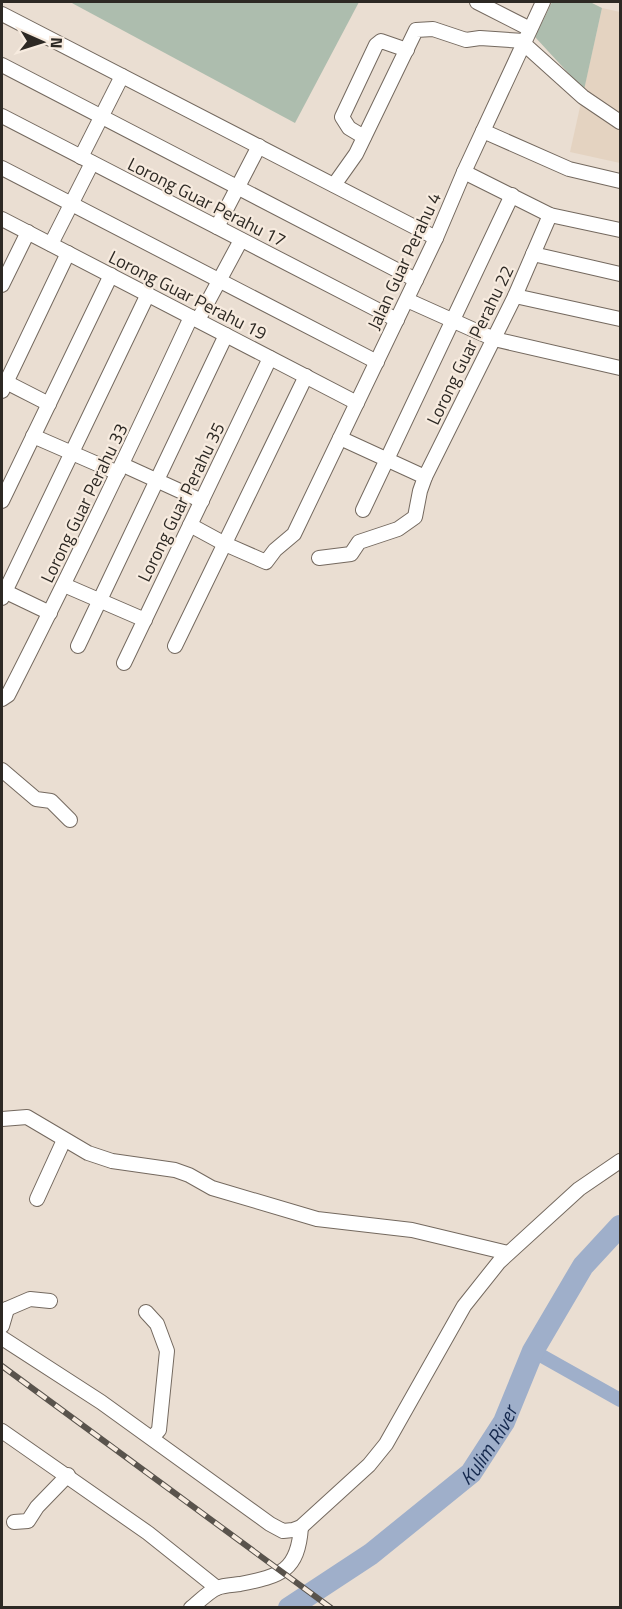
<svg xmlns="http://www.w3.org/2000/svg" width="622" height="1609" font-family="'Titillium Web',sans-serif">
  <rect width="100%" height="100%" fill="#eaded2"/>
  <polygon fill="#e4d3c1" points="602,8 620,12 620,163 570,152"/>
  <g fill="#adbdae">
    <polygon points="70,2 359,2 295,123"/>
    <polygon points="552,2 590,2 602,8 584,90 535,37"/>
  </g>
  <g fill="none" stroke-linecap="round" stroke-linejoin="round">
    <polyline stroke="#9fafca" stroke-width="14" points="533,1351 620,1400"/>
    <path stroke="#9fafca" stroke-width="22" id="s1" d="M289,1608L371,1554L471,1473L504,1422L533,1351L583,1266L620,1226"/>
    <g stroke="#74695f" stroke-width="16">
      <g id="minor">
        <polyline points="477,2 530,29"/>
        <polyline points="2,14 436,238"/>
        <polyline points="523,43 583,97 620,122"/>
        <polyline points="2,65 416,280"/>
        <polyline points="2,116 397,320"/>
        <polyline points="483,131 569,169 620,181"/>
        <polyline points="364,137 349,128 342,117 376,45 381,41 407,50"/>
        <polyline points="81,157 122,76"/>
        <polyline points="2,168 377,362"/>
        <polyline points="464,172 550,215 620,230"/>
        <polyline points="334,185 356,154 416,30 433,29 466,40 480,38 524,41"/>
        <polyline points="2,219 357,403"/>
        <polyline points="217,227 259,146"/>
        <polyline points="51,244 92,163"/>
        <polyline points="533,254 620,274"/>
        <polyline points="2,285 28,232"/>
        <polyline points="515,296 620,319"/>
        <polyline points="407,300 494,339 620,368"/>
        <polyline points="198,320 241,240"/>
        <polyline points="2,380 49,404"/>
        <polyline points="2,391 68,253"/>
        <polyline points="33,436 118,473"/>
        <polyline points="340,438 425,477"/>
        <polyline points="123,465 202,501"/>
        <polyline points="2,501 111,275"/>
        <polyline points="363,510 512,195"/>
        <polyline points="190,525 225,544 266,562 275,550 294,534 436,238 464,172 543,2"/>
        <polyline points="319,558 351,554 359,542 398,529 415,517 420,491 425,477 515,296 550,215"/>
        <polyline points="64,585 145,620"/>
        <polyline points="2,590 50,613"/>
        <polyline points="2,598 148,294"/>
        <polyline points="78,646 226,335"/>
        <polyline points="175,646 306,376"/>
        <polyline points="124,663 270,358"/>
        <path d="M2,699L8,695C72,570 132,444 191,317"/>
        <polyline points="2,770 36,799 51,801 70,820"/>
        <polyline points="2,1119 27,1117 88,1153 112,1161 175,1170 189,1175 212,1188 317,1219 412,1230 508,1253"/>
        <polyline points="37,1199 64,1140"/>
        <polyline points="2,1311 30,1299 50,1301"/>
        <polyline points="146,1312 157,1324 167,1351 159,1430 152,1438"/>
        <polyline points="2,1326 7,1309"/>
        <polyline points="2,1338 101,1402 270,1524 283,1531 293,1530 301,1527 369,1465 386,1444 464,1306 499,1262 579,1189 620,1161"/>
        <polyline points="2,1431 148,1533 217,1588"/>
        <polyline points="14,1522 28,1521 37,1507 68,1475"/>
        <path d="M191,1608C199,1602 208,1592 217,1588C224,1585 234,1585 240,1584C281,1576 298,1571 301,1527"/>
      </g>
    </g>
    <use href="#minor" stroke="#fff" stroke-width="14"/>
    <g stroke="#59534c" stroke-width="6">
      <polyline id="rail" points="2,1366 331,1608"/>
    </g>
    <use href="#rail" stroke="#f7ebdf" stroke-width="4" stroke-dasharray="11" stroke-linecap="butt"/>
  </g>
  <g text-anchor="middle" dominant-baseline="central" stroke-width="4.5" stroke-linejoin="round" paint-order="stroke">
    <g font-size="18" fill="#2d2924" stroke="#f7ebdf">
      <text transform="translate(207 202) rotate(27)">Lorong Guar Perahu 17</text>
      <text transform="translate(404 261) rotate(-65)">Jalan Guar Perahu 4</text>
      <text transform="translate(188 295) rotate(27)">Lorong Guar Perahu 19</text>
      <text transform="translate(470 345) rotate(-64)">Lorong Guar Perahu 22</text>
      <text transform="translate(181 502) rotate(-64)">Lorong Guar Perahu 35</text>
      <text transform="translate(84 503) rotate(-64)">Lorong Guar Perahu 33</text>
    </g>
    <g font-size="20" font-style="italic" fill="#15294e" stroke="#f7ebdf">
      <text stroke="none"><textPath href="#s1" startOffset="260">Kulim River</textPath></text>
    </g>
  </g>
  <rect width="622" height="1609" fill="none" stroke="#2d2924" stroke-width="6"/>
  <g transform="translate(42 42) rotate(93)" stroke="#f7ebdf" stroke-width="4.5" paint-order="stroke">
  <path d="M0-4.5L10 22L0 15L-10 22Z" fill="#2d2924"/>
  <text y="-9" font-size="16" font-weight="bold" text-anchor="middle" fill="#2d2924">N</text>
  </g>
</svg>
